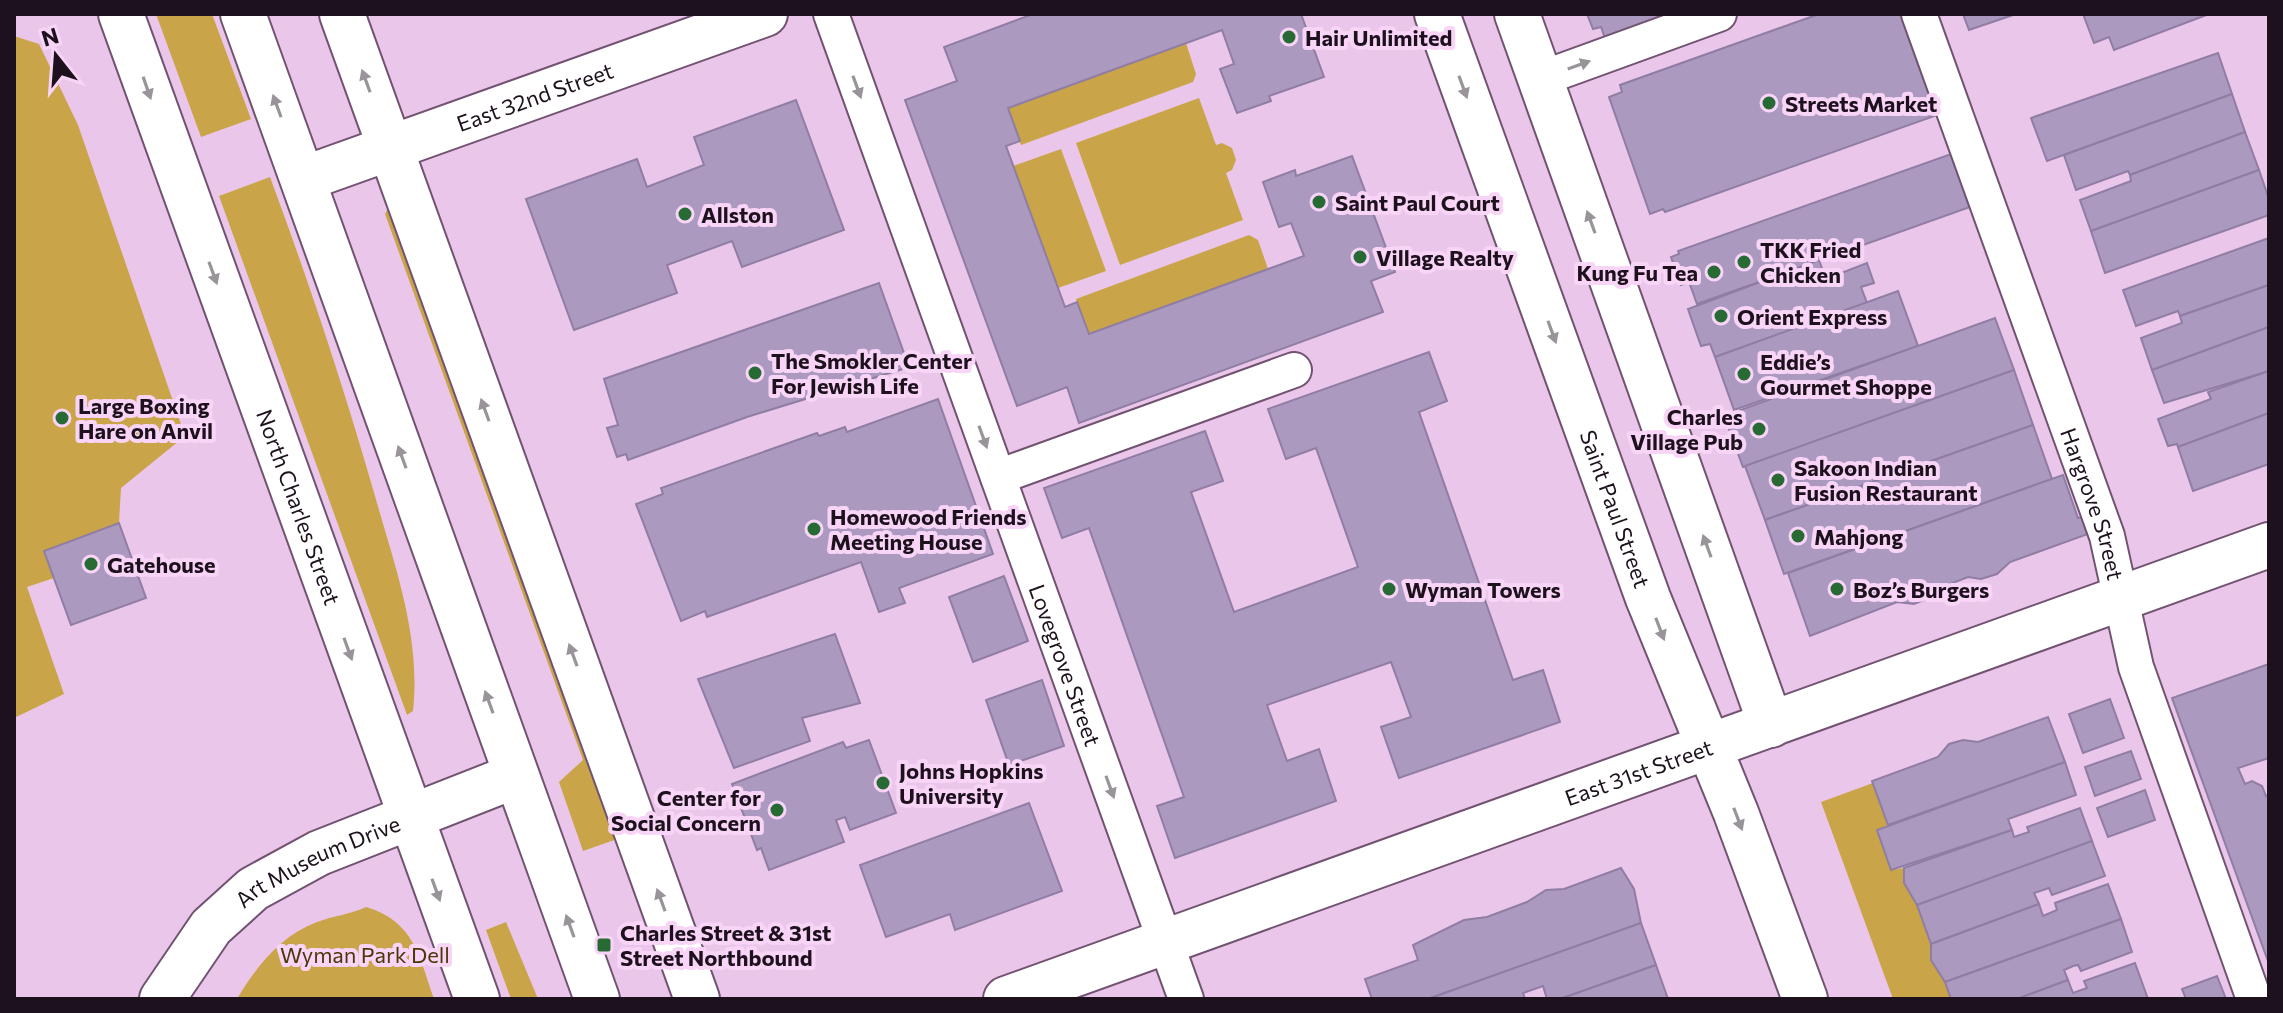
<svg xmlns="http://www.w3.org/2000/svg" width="2283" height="1013" font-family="Commissioner,sans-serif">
  <rect width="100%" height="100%" fill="#eac7ea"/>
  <g fill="#c9a448">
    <polygon points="156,14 212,14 251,119 201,137"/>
    <polygon points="14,36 39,44 78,125 185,436 121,488 119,523 54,578 27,587 64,694 14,718"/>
    <polygon points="1186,43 1196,74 1193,82 1021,145 1008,108"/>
    <polygon points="1199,98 1216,145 1222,143 1232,148 1236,160 1232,170 1226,173 1243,220 1120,265 1076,143"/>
    <polygon points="1061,149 1106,271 1058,288 1013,166"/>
    <path d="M270,177C309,282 344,388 375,496C395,567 421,636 413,711L407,715L219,196Z"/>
    <polygon points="389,206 623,837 583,851 559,782 583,760 385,214"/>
    <polygon points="1249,235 1258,240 1268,269 1089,334 1076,299"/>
    <polygon points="1873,783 1888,825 1877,830 1889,865 1892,870 1904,868 1904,883 1913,894 1931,945 1931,960 1941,971 1951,999 1893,999 1821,802"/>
    <path d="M366,907C414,921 419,956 434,999H237C257,966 280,936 317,922C333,916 351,914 366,907Z"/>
    <polygon points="506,922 538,999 511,999 486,930"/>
  </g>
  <g fill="#ac99c0" stroke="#907da3" stroke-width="2">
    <polygon points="1033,14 1301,14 1324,77 1269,96 1271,101 1237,113 1220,69 1234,64 1222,30 1008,108 1020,141 1006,146 1065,307 1077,302 1089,334 1304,256 1291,223 1279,227 1263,182 1295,170 1296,176 1352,156 1395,272 1371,281 1383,312 1079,423 1067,387 1017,406 905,100 957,81 944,47"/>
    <polygon points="1587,14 1690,14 1607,44 1601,27 1593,29"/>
    <polygon points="1819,14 1905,14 1940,114 1665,212 1663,209 1650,214 1609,97 1622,92 1620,85"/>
    <polygon points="1963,14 2012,14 2013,15 1969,30"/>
    <polygon points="2083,14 2209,14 2114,50 2109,37 2094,43"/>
    <polygon points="2218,53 2232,94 2047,161 2031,118"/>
    <polygon points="2232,94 2245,132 2130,175 2128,171 2076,190 2064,155"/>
    <polygon points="796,100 844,230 742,267 732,241 667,265 677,293 574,330 526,199 637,159 647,187 704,165 694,137"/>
    <polygon points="2245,132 2259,170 2091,231 2080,200 2131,181 2130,175"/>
    <polygon points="1954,153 1973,206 1697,304 1689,282 1681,285 1671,257 1679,254 1678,251"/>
    <polygon points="2259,170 2269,199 2269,215 2105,273 2091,231"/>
    <polygon points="2269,238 2269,285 2180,316 2178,311 2136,326 2123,290"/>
    <polygon points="1819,260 1826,279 1867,263 1874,283 1861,287 1867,303 1715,357 1710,344 1701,346 1688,309"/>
    <polygon points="879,283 909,367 747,417 628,460 626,454 617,457 607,428 618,425 604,379"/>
    <polygon points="2269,285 2269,327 2152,370 2141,338 2182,323 2180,316"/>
    <polygon points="1898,291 1918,346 1734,410 1715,357"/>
    <polygon points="1995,318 2014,370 1743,467 1724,416"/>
    <polygon points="2269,327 2269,371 2164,403 2152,370"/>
    <polygon points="1429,352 1447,401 1419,412 1513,680 1543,670 1560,722 1399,778 1381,727 1411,717 1391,662 1267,705 1287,761 1319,749 1336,801 1175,858 1157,806 1184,797 1089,528 1062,538 1044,488 1205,431 1223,481 1191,492 1234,612 1358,567 1316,448 1286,459 1268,409"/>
    <polygon points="2014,370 2033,425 1765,520 1745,466"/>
    <polygon points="2269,371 2269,413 2178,447 2177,444 2168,446 2158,419 2211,399 2208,392"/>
    <polygon points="938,399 993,554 899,588 905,603 879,612 861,562 707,617 705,611 681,621 636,504 663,494 661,488 817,433 819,436 845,427 847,432"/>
    <polygon points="2269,413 2269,464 2193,491 2178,447"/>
    <polygon points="2033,425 2052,479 1784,574 1765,520"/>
    <polygon points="2063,475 2078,518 2082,517 2088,534 2010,562 1997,574 1981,579 1968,577 1942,587 1929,598 1914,604 1897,602 1810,636 1788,573"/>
    <polygon points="119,523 146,598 71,625 44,551"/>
    <polygon points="1004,576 1028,641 973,662 949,597"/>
    <polygon points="835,634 860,703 802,718 810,741 734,768 698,679"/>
    <polygon points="2269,664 2269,758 2238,768 2245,784 2252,781 2262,786 2266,796 2269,795 2269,964 2172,698"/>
    <polygon points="1042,680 1064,746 1009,765 986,700"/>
    <polygon points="2110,699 2124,738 2083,753 2069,714"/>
    <polygon points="2048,717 2065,762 1888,825 1872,781 1938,757 1949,744 1963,740 1978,742"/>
    <polygon points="869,740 896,813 850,830 845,817 836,820 844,842 769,870 761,848 757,850 732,784 843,742 846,748"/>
    <polygon points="2131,751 2141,779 2095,796 2085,767"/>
    <polygon points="2065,762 2076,795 2008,819 2012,830 1891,870 1877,830"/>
    <polygon points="2145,790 2155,820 2108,837 2097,808"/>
    <polygon points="1029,803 1062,891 955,930 950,914 886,937 860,865"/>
    <polygon points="2080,808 2092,841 1917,905 1904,883 1904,868 2012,830 2014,837 2029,832 2027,827"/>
    <polygon points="2092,841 2105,876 2052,895 2049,888 2034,893 2039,904 1931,944 1917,905"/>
    <polygon points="1621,868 1634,889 1641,923 1428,999 1372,999 1365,979 1418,960 1413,945 1464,920 1487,917 1527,902 1546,890 1564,889"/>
    <polygon points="2108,884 2121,919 1945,982 1931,960 1931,944 2039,904 2043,916 2057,910 2055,903"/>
    <polygon points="2121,919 2132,952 2081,971 2078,965 2073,966 2064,970 2068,980 2017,999 1951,999 1945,982"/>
    <polygon points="1641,923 1656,965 1560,999 1547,999 1543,986 1523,993 1525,999 1428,999"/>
    <polygon points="2135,963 2148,999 2017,999 2068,980 2073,993 2087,988 2084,981"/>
    <polygon points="1656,965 1668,999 1560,999"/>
    <polygon points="2217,976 2226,999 2186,999 2182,989"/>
  </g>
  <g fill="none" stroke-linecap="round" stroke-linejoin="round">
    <g stroke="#715371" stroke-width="38">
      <g id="service">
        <path id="s1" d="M831,14L1186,999"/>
        <path id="s2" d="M1919,14L2107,536L2136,667L2254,999"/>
        <polyline points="1540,79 1719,14"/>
        <polyline points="998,477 1294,370"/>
      </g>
    </g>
    <g stroke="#715371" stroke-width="48">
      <g id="minor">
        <polyline points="342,14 697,999"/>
        <polyline points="1517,14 1771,725"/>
        <path id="s3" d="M303,179L765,14"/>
        <path id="s4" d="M1006,999L2269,545"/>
      </g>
    </g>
    <g stroke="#715371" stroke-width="48">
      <g id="tertiary">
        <path id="s5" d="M162,999L211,927L253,889L319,853L515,776"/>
      </g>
    </g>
    <g stroke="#715371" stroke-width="48">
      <g id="primary">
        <path id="s6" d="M121,14L477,999"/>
        <polyline points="243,14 597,999"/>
        <path id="s7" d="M1437,14L1648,598L1736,813L1805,999"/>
      </g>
    </g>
    <use href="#service" stroke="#fff" stroke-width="34"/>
    <use href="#minor" stroke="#fff" stroke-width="44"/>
    <use href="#tertiary" stroke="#fff" stroke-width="44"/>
    <use href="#primary" stroke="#fff" stroke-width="44"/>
  </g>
  <defs><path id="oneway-solid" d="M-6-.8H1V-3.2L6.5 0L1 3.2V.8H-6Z" transform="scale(2)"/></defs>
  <g fill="#999499">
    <use href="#oneway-solid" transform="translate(1579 65) rotate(-20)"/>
    <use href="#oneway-solid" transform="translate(366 81) rotate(-110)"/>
    <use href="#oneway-solid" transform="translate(857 87) rotate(70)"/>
    <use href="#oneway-solid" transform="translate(1463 87) rotate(70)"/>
    <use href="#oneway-solid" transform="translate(147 88) rotate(71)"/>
    <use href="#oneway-solid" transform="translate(277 106) rotate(-110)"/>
    <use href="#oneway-solid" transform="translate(1591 222) rotate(-110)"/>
    <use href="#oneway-solid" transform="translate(213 273) rotate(70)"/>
    <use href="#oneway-solid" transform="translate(1552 332) rotate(70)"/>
    <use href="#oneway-solid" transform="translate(485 410) rotate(-110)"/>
    <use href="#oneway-solid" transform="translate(983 437) rotate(70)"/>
    <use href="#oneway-solid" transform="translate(402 457) rotate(-110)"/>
    <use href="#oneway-solid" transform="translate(1707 546) rotate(-110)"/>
    <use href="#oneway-solid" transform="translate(1660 629) rotate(69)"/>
    <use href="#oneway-solid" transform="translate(348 649) rotate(70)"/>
    <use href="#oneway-solid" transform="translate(573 655) rotate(-110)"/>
    <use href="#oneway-solid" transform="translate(489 702) rotate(-110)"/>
    <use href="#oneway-solid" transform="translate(1110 787) rotate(70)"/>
    <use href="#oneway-solid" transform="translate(1738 819) rotate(69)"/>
    <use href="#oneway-solid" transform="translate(436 890) rotate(70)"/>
    <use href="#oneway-solid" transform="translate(661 900) rotate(-110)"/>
    <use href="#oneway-solid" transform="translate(570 926) rotate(-110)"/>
  </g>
  <g fill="#286a34" stroke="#f8d4f7" stroke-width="3">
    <circle cx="1289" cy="37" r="8"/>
    <circle cx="1769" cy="103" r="8"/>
    <circle cx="1319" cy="202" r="8"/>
    <circle cx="685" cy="214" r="8"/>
    <circle cx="1360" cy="257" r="8"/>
    <circle cx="1744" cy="262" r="8"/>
    <circle cx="1714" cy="272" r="8"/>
    <circle cx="1721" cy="316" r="8"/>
    <circle cx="755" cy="373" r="8"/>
    <circle cx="1744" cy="374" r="8"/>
    <circle cx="62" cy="418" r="8"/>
    <circle cx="1759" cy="429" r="8"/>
    <circle cx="1778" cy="480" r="8"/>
    <circle cx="814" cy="529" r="8"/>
    <circle cx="1798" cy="536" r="8"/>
    <circle cx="91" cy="564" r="8"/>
    <circle cx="1389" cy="589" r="8"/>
    <circle cx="1837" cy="589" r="8"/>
    <circle cx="883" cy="783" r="8"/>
    <circle cx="777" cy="810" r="8"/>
    <rect x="596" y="937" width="16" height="16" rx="4"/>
  </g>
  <g text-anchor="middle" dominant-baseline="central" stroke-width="8" stroke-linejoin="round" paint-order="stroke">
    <g font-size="22" font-weight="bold" fill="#1d111d" stroke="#f8d4f7" text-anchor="start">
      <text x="1305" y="37">Hair Unlimited</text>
      <text x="1785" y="103">Streets Market</text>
      <text x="1335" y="202">Saint Paul Court</text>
      <text x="701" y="214">Allston</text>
      <text x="1760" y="249">TKK Fried<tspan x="1760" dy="25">Chicken</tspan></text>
      <text x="1376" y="257">Village Realty</text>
      <text x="1698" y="272" text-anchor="end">Kung Fu Tea</text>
      <text x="1737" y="316">Orient Express</text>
      <text x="771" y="360">The Smokler Center<tspan x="771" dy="25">For Jewish Life</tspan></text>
      <text x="1760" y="361">Eddie’s<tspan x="1760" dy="25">Gourmet Shoppe</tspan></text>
      <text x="78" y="405">Large Boxing<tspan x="78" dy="25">Hare on Anvil</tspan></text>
      <text x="1743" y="416" text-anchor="end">Charles<tspan x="1743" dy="25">Village Pub</tspan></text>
      <text x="1794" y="467">Sakoon Indian<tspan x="1794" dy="25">Fusion Restaurant</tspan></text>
      <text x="830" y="516">Homewood Friends<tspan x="830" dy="25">Meeting House</tspan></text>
      <text x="1814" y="536">Mahjong</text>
      <text x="107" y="564">Gatehouse</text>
      <text x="1405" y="589">Wyman Towers</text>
      <text x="1853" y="589">Boz’s Burgers</text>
      <text x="899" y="770">Johns Hopkins<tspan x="899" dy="25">University</tspan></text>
      <text x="761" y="797" text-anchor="end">Center for<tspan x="761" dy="25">Social Concern</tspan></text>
      <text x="620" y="932">Charles Street &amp; 31st<tspan x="620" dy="25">Street Northbound</tspan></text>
    </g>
    <g font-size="22" fill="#1d111d" stroke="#f8d4f7">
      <text stroke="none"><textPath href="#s3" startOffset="246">East 32nd Street</textPath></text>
      <text stroke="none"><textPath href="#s2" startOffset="520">Hargrove Street</textPath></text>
      <text stroke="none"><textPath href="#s6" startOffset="524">North Charles Street</textPath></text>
      <text stroke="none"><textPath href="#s7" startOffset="526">Saint Paul Street</textPath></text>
      <text stroke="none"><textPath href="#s1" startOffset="692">Lovegrove Street</textPath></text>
      <text stroke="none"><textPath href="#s4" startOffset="672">East 31st Street</textPath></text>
      <text stroke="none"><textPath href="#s5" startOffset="214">Art Museum Drive</textPath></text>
    </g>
    <g font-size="22" fill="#4a3806" stroke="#f8d4f7">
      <text x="365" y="954">Wyman Park Dell</text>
    </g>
  </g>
  <rect width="2283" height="1013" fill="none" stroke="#1d111d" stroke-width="32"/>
  <g transform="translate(56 56) rotate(343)" stroke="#f8d4f7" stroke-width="6" paint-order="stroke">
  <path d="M0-6L14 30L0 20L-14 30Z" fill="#1d111d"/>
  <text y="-12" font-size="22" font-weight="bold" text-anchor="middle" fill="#1d111d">N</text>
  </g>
</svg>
